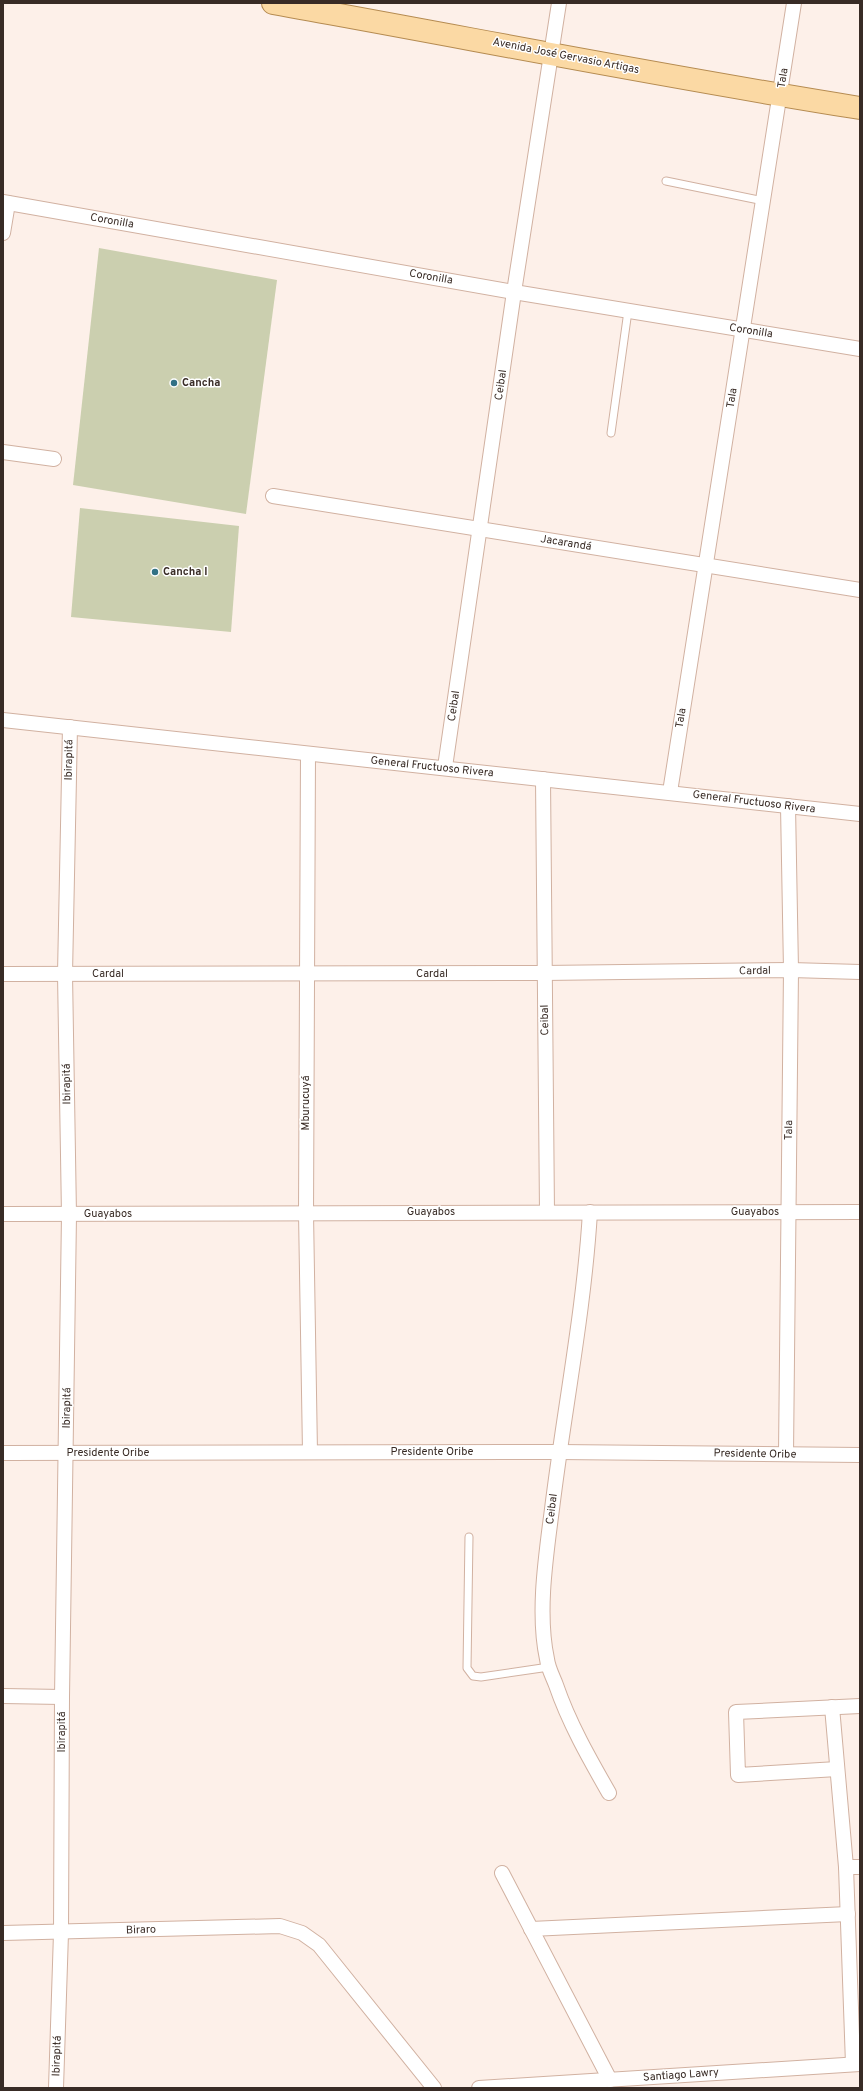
<svg xmlns="http://www.w3.org/2000/svg" width="863" height="2091" font-family="Overpass,sans-serif">
  <rect width="100%" height="100%" fill="#fdf0e9"/>
  <g fill="#cbcfaf">
    <polygon points="99,248 277,280 246,514 73,485"/>
    <polygon points="80,508 239,526 231,632 71,617"/>
  </g>
  <g fill="none" stroke-linecap="round" stroke-linejoin="round">
    <g stroke="#d1b1a1" stroke-width="9">
      <g id="service">
        <polyline points="666,181 764,201"/>
        <polyline points="611,433 628,311"/>
        <polyline points="469,1537 467,1668 473,1676 481,1677 549,1667"/>
      </g>
    </g>
    <g stroke="#d1b1a1" stroke-width="16">
      <g id="minor">
        <polyline points="3,202 514,292 860,349"/>
        <polyline points="3,233 8,203"/>
        <polyline points="3,452 54,459"/>
        <polyline points="273,496 860,590"/>
        <polyline points="3,720 860,814"/>
        <polyline points="308,754 306,1213 310,1452"/>
        <polyline points="445,767 514,292 559,3"/>
        <polyline points="543,779 547,1212"/>
        <polyline points="670,792 794,3"/>
        <polyline points="3,974 544,973 791,970 860,972"/>
        <path d="M590,1212C584,1312 564,1410 552,1509C546,1556 537,1613 547,1659C548,1668 553,1677 556,1685C569,1723 589,1758 609,1793"/>
        <polyline points="3,1214 860,1212"/>
        <polyline points="3,1453 559,1452 860,1455"/>
        <polyline points="786,1454 791,970 788,806"/>
        <polyline points="3,1696 62,1697"/>
        <polyline points="832,1707 846,1867 853,2064"/>
        <polyline points="837,1769 738,1775 736,1712 860,1706"/>
        <polyline points="846,1867 860,1867"/>
        <polyline points="502,1873 610,2080"/>
        <polyline points="531,1929 848,1914"/>
        <polyline points="3,1933 280,1926 302,1933 319,1945 434,2088"/>
        <polyline points="56,2088 61,1933 62,1697 69,1215 65,974 70,727"/>
        <polyline points="479,2088 860,2064"/>
      </g>
    </g>
    <g stroke="#b58b51" stroke-width="24">
      <path id="primary" d="M273,3C469,38 664,77 860,108"/>
    </g>
    <use href="#service" stroke="#fff" stroke-width="7"/>
    <use href="#minor" stroke="#fff" stroke-width="14"/>
    <use href="#primary" stroke="#fbd9a4" stroke-width="22"/>
  </g>
  <g fill="#317185" stroke="#fff" stroke-width="1.5">
    <circle cx="174" cy="383" r="4"/>
    <circle cx="155" cy="572" r="4"/>
  </g>
  <g text-anchor="middle" dominant-baseline="central" stroke-width="3" stroke-linejoin="round" paint-order="stroke">
    <g font-size="11" fill="#382b25" stroke="#fff">
      <text transform="translate(566 56) rotate(11)">Avenida José Gervasio Artigas</text>
      <text transform="translate(783 78) rotate(-81)">Tala</text>
      <text transform="translate(112 221) rotate(10)">Coronilla</text>
      <text transform="translate(431 277) rotate(10)">Coronilla</text>
      <text transform="translate(751 331) rotate(9)">Coronilla</text>
      <text transform="translate(501 385) rotate(-82)">Ceibal</text>
      <text transform="translate(732 398) rotate(-81)">Tala</text>
      <text transform="translate(566 543) rotate(9)">Jacarandá</text>
      <text transform="translate(454 706) rotate(-82)">Ceibal</text>
      <text transform="translate(681 718) rotate(-81)">Tala</text>
      <text transform="translate(69 760) rotate(-89)">Ibirapitá</text>
      <text transform="translate(432 767) rotate(6)">General Fructuoso Rivera</text>
      <text transform="translate(754 802) rotate(7)">General Fructuoso Rivera</text>
      <text transform="translate(755 971) rotate(-1)">Cardal</text>
      <text x="108" y="974">Cardal</text>
      <text x="432" y="974">Cardal</text>
      <text transform="translate(545 1020) rotate(-91)">Ceibal</text>
      <text transform="translate(67 1084) rotate(-91)">Ibirapitá</text>
      <text transform="translate(306 1103) rotate(-90)">Mburucuyá</text>
      <text transform="translate(789 1130) rotate(-89)">Tala</text>
      <text x="431" y="1212">Guayabos</text>
      <text x="755" y="1212">Guayabos</text>
      <text x="108" y="1214">Guayabos</text>
      <text transform="translate(67 1408) rotate(-89)">Ibirapitá</text>
      <text x="432" y="1452">Presidente Oribe</text>
      <text x="108" y="1453">Presidente Oribe</text>
      <text transform="translate(755 1454) rotate(1)">Presidente Oribe</text>
      <text transform="translate(552 1509) rotate(-83)">Ceibal</text>
      <text transform="translate(62 1732) rotate(-90)">Ibirapitá</text>
      <text transform="translate(141 1930) rotate(-2)">Biraro</text>
      <text transform="translate(57 2056) rotate(-88)">Ibirapitá</text>
      <text transform="translate(681 2075) rotate(-4)">Santiago Lawry</text>
    </g>
    <g font-size="11" font-weight="bold" fill="#382b25" stroke="#fff" text-anchor="start">
      <text x="182" y="383">Cancha</text>
      <text x="163" y="572">Cancha I</text>
    </g>
  </g>
  <rect width="863" height="2091" fill="none" stroke="#382b25" stroke-width="8"/>
</svg>
